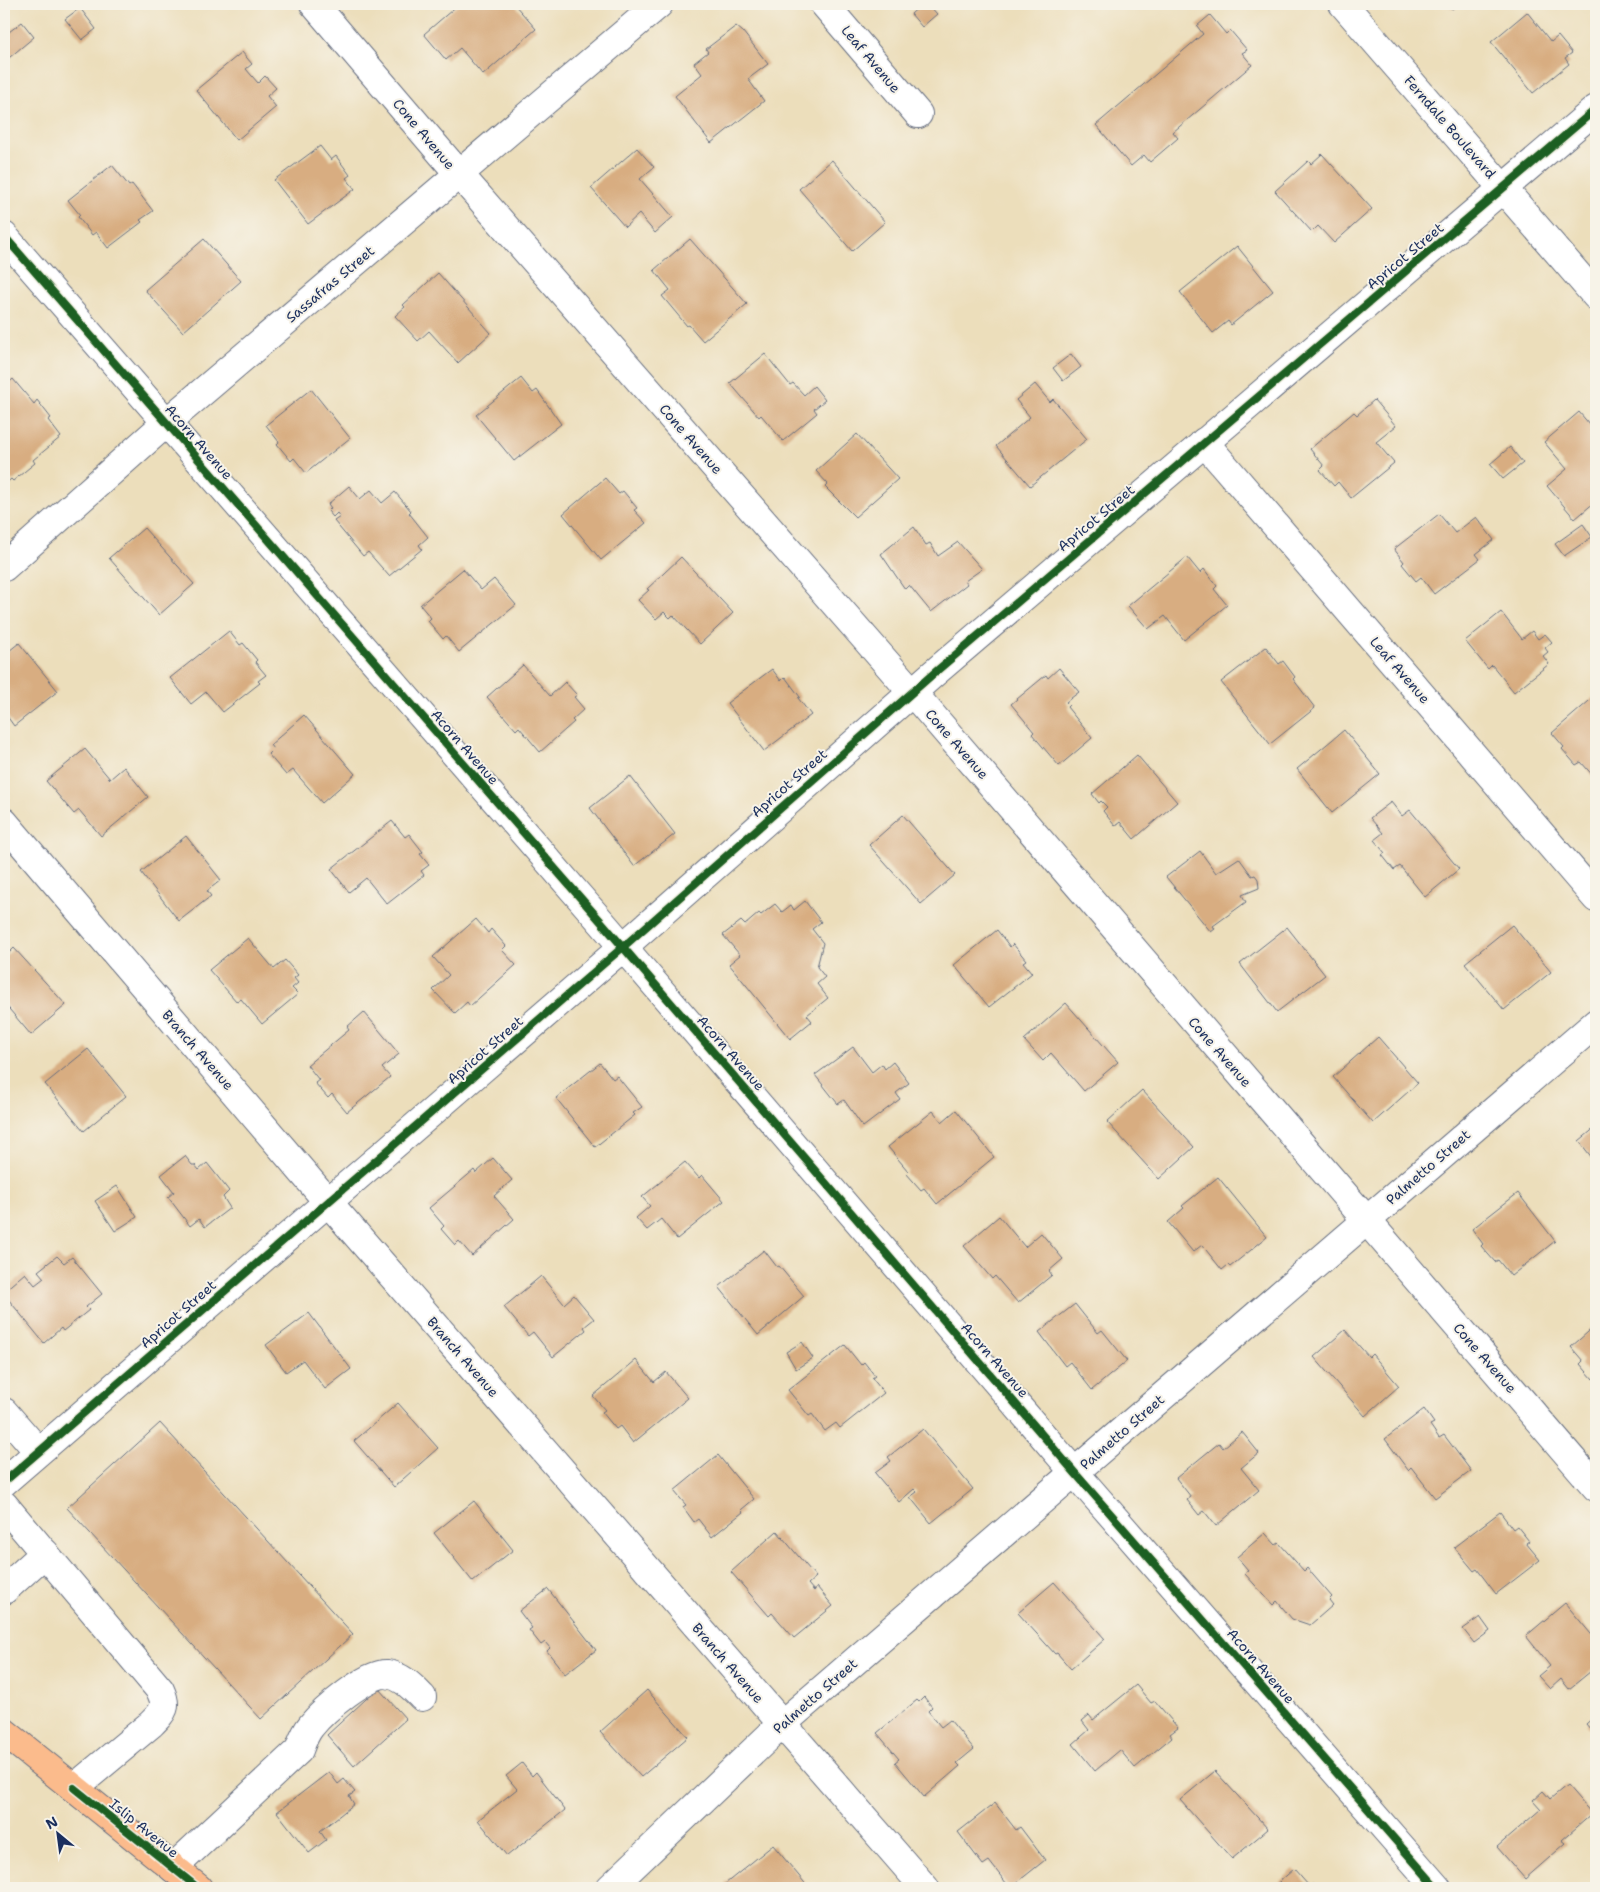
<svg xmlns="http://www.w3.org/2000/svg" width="1600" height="1892" font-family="'Shantell Sans',sans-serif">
  <rect width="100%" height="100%" fill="#f7f3e8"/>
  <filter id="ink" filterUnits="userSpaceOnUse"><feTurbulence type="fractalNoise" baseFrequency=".02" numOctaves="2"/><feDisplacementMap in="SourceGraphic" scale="10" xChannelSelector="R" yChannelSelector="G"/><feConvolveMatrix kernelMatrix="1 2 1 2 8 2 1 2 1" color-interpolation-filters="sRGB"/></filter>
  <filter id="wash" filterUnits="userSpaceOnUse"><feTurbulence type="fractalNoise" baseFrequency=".0096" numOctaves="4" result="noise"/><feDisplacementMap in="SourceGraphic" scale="20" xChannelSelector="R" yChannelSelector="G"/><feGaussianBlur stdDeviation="1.12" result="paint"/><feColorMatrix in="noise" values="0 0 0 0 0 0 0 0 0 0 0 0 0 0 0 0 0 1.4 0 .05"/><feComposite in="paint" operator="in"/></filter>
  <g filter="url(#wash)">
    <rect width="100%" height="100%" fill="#ecdebb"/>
    <g id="blocks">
      <g fill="#d8ad81">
        <polygon points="459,4 514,4 536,29 483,75 460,48 446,60 424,34"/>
        <polygon points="922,4 928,4 937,14 922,27 911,14"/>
        <polygon points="1448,4 1459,4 1452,9"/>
        <polygon points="80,8 96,29 82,40 65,19"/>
        <polygon points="1527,12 1551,42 1558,36 1572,53 1565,58 1569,64 1533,93 1491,42"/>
        <polygon points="1210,15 1226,34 1230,30 1247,50 1242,53 1252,65 1173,132 1178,138 1150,162 1144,155 1131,166 1096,125 1203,34 1197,26"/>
        <polygon points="22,22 34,37 4,62 4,34 5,35"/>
        <polygon points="736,26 743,32 768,64 748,79 764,101 711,143 675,96 702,74 694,63 708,52 706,49"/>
        <polygon points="242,52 252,64 246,69 258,83 265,76 276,88 267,96 276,107 237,140 196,90"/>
        <polygon points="320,146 331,160 336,156 350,175 346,178 355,189 308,224 274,180"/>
        <polygon points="637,148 654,167 640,179 673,217 655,233 639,214 625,227 591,188"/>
        <polygon points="1322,154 1372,209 1334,243 1318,226 1312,232 1275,191 1308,161 1311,164"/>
        <polygon points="832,160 885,222 852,251 799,189"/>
        <polygon points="112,165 129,186 132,184 153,211 140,220 142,222 108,248 96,232 92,235 78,217 80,215 68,200"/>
        <polygon points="204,239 241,281 183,332 145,290"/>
        <polygon points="690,239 747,304 703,341 689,325 687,326 662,296 670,290 654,270"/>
        <polygon points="1237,246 1273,291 1231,325 1228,321 1213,333 1180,292"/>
        <polygon points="438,273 491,333 458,363 429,331 418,341 395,316 405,307 403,305"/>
        <polygon points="765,354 790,385 793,383 804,395 814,386 825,400 814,409 817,413 783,441 761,415 759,417 730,383"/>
        <polygon points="1071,354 1081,367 1063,381 1053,368"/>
        <polygon points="521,378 533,393 537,390 561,424 514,461 476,415"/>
        <polygon points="13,379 34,404 37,400 51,418 48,420 61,437 33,460 35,463 13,481 11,479 4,485 4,387"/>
        <polygon points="1035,384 1050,402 1053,399 1087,439 1030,486 996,446 1030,417 1016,400"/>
        <polygon points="311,389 350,438 306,473 294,458 291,461 277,444 279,442 266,425"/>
        <polygon points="1374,400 1396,426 1376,442 1394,463 1351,498 1338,482 1334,486 1320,470 1324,466 1310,449 1354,412 1357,415"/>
        <polygon points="1579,412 1596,432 1596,501 1575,519 1547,486 1567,469 1544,442"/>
        <polygon points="857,434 898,479 855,517 825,487 828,484 816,471"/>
        <polygon points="1510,447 1523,463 1503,479 1490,464"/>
        <polygon points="605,478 619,494 623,491 637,508 634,510 646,523 601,560 563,514"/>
        <polygon points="349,486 360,499 371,490 382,503 395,492 411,511 409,513 428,537 419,545 422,549 389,576 368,552 363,556 334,521 340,517 337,513 333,517 328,511 331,508 328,504"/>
        <polygon points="1439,514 1455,533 1476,517 1494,540 1476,554 1480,559 1434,594 1421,577 1416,581 1402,564 1404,562 1394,549"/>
        <polygon points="1583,524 1592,537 1564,556 1555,544"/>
        <polygon points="914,527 926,545 930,543 938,556 958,542 982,569 965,581 967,584 931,612 909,585 905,589 881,554"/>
        <polygon points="144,528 194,584 159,615 109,558"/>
        <polygon points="681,557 733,613 700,644 673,615 670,618 664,612 656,619 638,600 649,590 647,589"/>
        <polygon points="1187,557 1200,573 1204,569 1217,586 1214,589 1227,605 1184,640 1165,616 1148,629 1128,606"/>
        <polygon points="463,569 481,590 494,579 516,605 459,652 446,636 443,639 428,621 431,618 420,605"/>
        <polygon points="1501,612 1522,639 1532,631 1538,639 1545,634 1552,642 1545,648 1548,652 1543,656 1549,664 1514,692 1492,665 1488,669 1465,641"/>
        <polygon points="229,631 240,645 243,643 257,660 255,662 266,675 258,681 260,683 223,712 206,692 191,704 170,678"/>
        <polygon points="19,643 58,691 14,726 4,712 4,655"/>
        <polygon points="1266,647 1279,664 1283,661 1295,677 1293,679 1315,708 1270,744 1221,682"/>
        <polygon points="523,665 550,696 565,682 577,695 574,697 584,709 572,720 574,722 540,752 519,727 516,730 487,697"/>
        <polygon points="1059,668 1079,692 1066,702 1069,705 1067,707 1092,738 1059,766 1032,734 1034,732 1011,704 1046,675 1048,678"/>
        <polygon points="772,669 781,681 785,677 800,697 798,698 811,715 764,751 727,703"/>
        <polygon points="1596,695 1596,777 1595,778 1581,762 1576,765 1562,749 1564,747 1552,733"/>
        <polygon points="304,715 355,774 322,803 293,770 286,775 268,754 273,749 270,745"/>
        <polygon points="1344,730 1380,774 1332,813 1297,769"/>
        <polygon points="85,749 110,779 124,767 148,797 101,836 79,810 74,814 46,781"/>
        <polygon points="1137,755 1177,802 1134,839 1120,822 1115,826 1103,811 1107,807 1101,801 1099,803 1092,794"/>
        <polygon points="630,776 675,834 634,866 590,808"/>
        <polygon points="1391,802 1402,816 1410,810 1459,869 1425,897 1400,866 1394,870 1382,855 1385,853 1374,840 1383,833 1370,818"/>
        <polygon points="903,815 955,875 921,904 869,845"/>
        <polygon points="392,821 405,837 409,834 423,852 420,854 429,865 421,871 424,875 387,904 366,878 349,892 331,869"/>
        <polygon points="186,836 221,880 207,891 211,896 179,921 141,872"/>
        <polygon points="1200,851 1216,873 1239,858 1252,876 1255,875 1258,879 1259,888 1242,895 1246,902 1213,926 1215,929 1211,932 1166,877"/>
        <polygon points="805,901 821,922 812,929 823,943 817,967 825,977 817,984 828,998 807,1015 812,1021 790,1039 729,964 740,955 723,935 741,921 745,925 759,913 761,915 775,904 782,912 791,905 794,910"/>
        <polygon points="476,919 488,933 491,929 506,946 502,950 516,965 470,1006 467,1002 455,1013 433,990 449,975 433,957"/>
        <polygon points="1512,925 1551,972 1504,1010 1465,963"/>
        <polygon points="1287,927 1325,975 1277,1012 1240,964"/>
        <polygon points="997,930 1010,947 1013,944 1026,960 1023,962 1032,973 989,1007 954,965"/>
        <polygon points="248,938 274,969 285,960 298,975 294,978 298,983 292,988 298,994 262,1024 241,999 237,1002 209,970"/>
        <polygon points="14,948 66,1005 31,1035 4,1003 4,958"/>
        <polygon points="1066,1003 1118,1062 1084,1091 1051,1053 1043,1061 1024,1040"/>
        <polygon points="364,1012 399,1054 382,1068 390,1077 347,1112 332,1094 328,1098 315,1083 319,1080 307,1065 349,1030 347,1027"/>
        <polygon points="1378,1037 1418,1083 1373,1123 1333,1077"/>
        <polygon points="853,1047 872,1072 882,1064 885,1069 893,1062 909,1083 896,1093 900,1099 863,1127 844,1100 838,1104 815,1075"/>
        <polygon points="88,1049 126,1096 84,1131 45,1084"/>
        <polygon points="600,1063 613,1079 617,1076 642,1107 633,1113 635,1115 595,1147 556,1098"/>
        <polygon points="1142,1090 1194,1147 1159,1179 1107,1122"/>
        <polygon points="956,1110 994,1157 937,1204 924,1188 921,1190 906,1173 908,1171 888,1147 933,1111 942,1122"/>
        <polygon points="1596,1127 1596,1163 1579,1141"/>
        <polygon points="185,1156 192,1165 195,1165 199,1170 207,1163 229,1191 223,1197 230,1208 205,1227 199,1219 190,1226 168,1197 174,1192 161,1175"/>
        <polygon points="493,1158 512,1180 494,1196 514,1219 472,1256 459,1241 455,1245 441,1229 444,1226 429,1208 474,1170 476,1173"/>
        <polygon points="685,1162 699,1178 702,1175 724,1201 677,1239 661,1219 647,1230 636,1218 650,1206 642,1197"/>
        <polygon points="1218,1177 1267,1237 1230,1267 1228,1265 1222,1270 1202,1245 1193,1252 1168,1222 1184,1208 1182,1206"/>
        <polygon points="117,1186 137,1217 115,1231 95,1201"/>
        <polygon points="1518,1193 1555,1241 1511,1276 1498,1260 1495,1262 1481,1246 1483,1244 1472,1229"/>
        <polygon points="999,1216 1025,1247 1041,1233 1063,1259 1049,1271 1052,1275 1018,1303 995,1276 992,1279 964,1246"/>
        <polygon points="764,1250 777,1267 779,1266 804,1296 758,1335 719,1287"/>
        <polygon points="57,1256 64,1263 72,1257 102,1294 86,1307 89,1310 63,1331 61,1328 44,1343 4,1294 4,1291 25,1273 35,1285 44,1278 38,1271"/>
        <polygon points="541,1276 564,1304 574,1295 594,1319 584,1327 586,1330 553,1357 533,1332 528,1336 504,1307"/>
        <polygon points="1075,1304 1098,1333 1102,1330 1127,1361 1092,1390 1070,1362 1065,1366 1039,1332"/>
        <polygon points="309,1313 351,1369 325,1389 303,1360 286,1372 266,1345"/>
        <polygon points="1596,1325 1596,1378 1595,1377 1593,1379 1580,1364 1583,1361 1571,1347"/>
        <polygon points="1345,1330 1369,1357 1372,1354 1399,1386 1365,1416 1314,1357"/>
        <polygon points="802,1342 813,1358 796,1369 786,1352"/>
        <polygon points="845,1345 861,1365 864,1362 875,1376 872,1378 884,1393 840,1428 836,1423 825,1431 812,1414 809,1416 788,1390"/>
        <polygon points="636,1360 654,1382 666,1372 688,1398 633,1443 620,1426 616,1429 602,1412 605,1410 593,1396"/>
        <polygon points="398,1403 438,1448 394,1487 354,1441"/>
        <polygon points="1424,1409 1434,1423 1430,1425 1439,1438 1444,1435 1471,1471 1435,1498 1411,1467 1408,1470 1385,1439"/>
        <polygon points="160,1423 353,1634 261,1719 67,1508"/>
        <polygon points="923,1429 973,1489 931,1523 910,1497 917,1492 914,1489 899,1502 875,1473 891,1461 888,1457"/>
        <polygon points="1242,1432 1259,1453 1241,1468 1259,1490 1216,1526 1204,1511 1199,1515 1187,1500 1191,1497 1176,1478 1219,1443 1223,1448"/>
        <polygon points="718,1455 754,1499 741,1510 743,1512 712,1537 698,1519 694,1522 683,1507 686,1505 674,1491"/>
        <polygon points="474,1501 513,1550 473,1582 434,1533"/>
        <polygon points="1500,1512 1513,1529 1517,1526 1529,1541 1526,1543 1540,1560 1496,1594 1477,1569 1474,1571 1454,1547"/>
        <polygon points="777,1531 816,1577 808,1584 814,1591 817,1587 833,1606 794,1638 772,1613 769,1616 731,1572"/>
        <polygon points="1265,1533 1276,1545 1279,1543 1304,1571 1307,1568 1332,1597 1329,1600 1333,1605 1310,1625 1292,1619 1277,1601 1273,1605 1245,1574 1248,1570 1237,1557"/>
        <polygon points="1054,1582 1105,1639 1071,1669 1057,1653 1055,1654 1018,1613"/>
        <polygon points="548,1589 596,1650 565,1674 547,1651 550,1648 545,1642 541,1645 529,1630 532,1628 519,1611"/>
        <polygon points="1565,1603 1596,1640 1596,1667 1569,1689 1561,1679 1550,1689 1538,1676 1550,1666 1526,1636"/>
        <polygon points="1480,1617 1490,1631 1474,1643 1463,1629"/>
        <polygon points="1136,1685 1151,1703 1155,1701 1178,1728 1170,1734 1172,1737 1135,1768 1120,1750 1095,1771 1073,1744 1089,1730 1082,1721 1089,1715 1093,1720"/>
        <polygon points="378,1688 406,1719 354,1766 327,1735"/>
        <polygon points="647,1690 688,1737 641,1777 600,1732"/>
        <polygon points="924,1697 932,1707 928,1711 941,1727 950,1720 974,1749 957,1763 960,1766 924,1797 895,1762 899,1759 877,1733 917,1700 919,1702"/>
        <polygon points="1596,1715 1596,1736 1586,1724"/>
        <polygon points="522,1763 532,1776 536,1772 565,1810 507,1856 478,1820 517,1789 506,1776"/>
        <polygon points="1215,1771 1268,1829 1232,1859 1180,1800"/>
        <polygon points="329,1772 338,1784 344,1779 355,1792 349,1796 354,1804 320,1831 326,1840 309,1853 277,1812"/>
        <polygon points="1567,1785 1592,1814 1562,1840 1566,1843 1525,1879 1497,1847 1541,1809 1533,1800 1543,1791 1550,1799"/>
        <polygon points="995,1803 1016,1830 1020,1827 1045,1860 1010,1888 989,1861 983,1865 958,1832"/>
        <polygon points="773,1845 809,1888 728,1888 725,1884"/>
        <polygon points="1294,1869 1309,1886 1313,1884 1317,1888 1272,1888"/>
        <polygon points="28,1883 35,1888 25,1888"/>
      </g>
    </g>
  </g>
  <g filter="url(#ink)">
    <use href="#blocks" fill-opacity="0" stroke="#646c7f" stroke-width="1"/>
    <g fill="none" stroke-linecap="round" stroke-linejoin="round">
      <g stroke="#646c7f" stroke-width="30">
        <g id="minor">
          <polyline points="314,4 459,174 912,692 1596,1487"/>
          <polyline points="824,4 918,114"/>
          <polyline points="1343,4 1596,296"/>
          <polyline points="4,236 604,925 1075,1473 1437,1888"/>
          <polyline points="1204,442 1596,898"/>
          <polyline points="4,567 166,423 659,4"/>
          <polyline points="4,822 328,1202 925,1888"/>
          <polyline points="4,1412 38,1451"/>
          <polyline points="4,1482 623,947 933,674 1596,109"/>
          <path d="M4,1505L160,1690C168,1707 164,1711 151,1724L74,1788"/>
          <polyline points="4,1590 45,1553"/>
          <path d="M173,1868L299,1750C302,1742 305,1733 311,1726C323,1711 368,1672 387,1674C402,1676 412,1687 422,1697"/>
          <polyline points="610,1888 782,1724 1596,1023"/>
        </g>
      </g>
      <g stroke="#646c7f" stroke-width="30">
        <polyline id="major" points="4,1732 198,1888"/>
      </g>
      <use href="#minor" stroke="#fff" stroke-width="28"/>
      <use href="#major" stroke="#fbbb8c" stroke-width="28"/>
      <g stroke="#f7f3e8" stroke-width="11">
        <g id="cycleway">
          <polyline points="4,236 604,925 1075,1473 1437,1888"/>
          <polyline points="4,1482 623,947 933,674 1596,109"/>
          <polyline points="74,1788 198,1888"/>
        </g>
      </g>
      <use href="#cycleway" stroke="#1b5e20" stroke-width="8"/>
    </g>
  </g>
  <g text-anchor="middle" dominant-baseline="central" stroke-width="4" stroke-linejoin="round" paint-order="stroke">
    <g font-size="14" fill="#1b2f5e" stroke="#f7f3e8">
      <text transform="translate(871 59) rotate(50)">Leaf Avenue</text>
      <text transform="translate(1450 127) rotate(49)">Ferndale Boulevard</text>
      <text transform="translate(424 134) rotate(50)">Cone Avenue</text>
      <text transform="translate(1405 256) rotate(-40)">Apricot Street</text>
      <text transform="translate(330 284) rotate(-40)">Sassafras Street</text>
      <text transform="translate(691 439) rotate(49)">Cone Avenue</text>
      <text transform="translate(199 442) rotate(49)">Acorn Avenue</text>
      <text transform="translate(1096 518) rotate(-40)">Apricot Street</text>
      <text transform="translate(1400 670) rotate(49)">Leaf Avenue</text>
      <text transform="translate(957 744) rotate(49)">Cone Avenue</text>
      <text transform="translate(465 747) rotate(49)">Acorn Avenue</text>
      <text transform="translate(789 783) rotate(-41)">Apricot Street</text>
      <text transform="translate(198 1050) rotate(49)">Branch Avenue</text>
      <text transform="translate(485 1050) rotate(-41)">Apricot Street</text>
      <text transform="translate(1220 1052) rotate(49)">Cone Avenue</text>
      <text transform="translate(731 1053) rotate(49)">Acorn Avenue</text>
      <text transform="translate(1428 1167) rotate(-41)">Palmetto Street</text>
      <text transform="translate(178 1314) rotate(-41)">Apricot Street</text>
      <text transform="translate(463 1357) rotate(49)">Branch Avenue</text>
      <text transform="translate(1485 1358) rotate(49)">Cone Avenue</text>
      <text transform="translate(995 1360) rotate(49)">Acorn Avenue</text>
      <text transform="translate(1122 1432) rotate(-41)">Palmetto Street</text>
      <text transform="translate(728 1663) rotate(49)">Branch Avenue</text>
      <text transform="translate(1261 1666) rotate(49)">Acorn Avenue</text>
      <text transform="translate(815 1696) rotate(-41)">Palmetto Street</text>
      <text transform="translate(144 1828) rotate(39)">Islip Avenue</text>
    </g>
  </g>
  <rect width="1600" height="1892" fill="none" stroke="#f7f3e8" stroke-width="20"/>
  <g transform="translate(58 1834) rotate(331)" stroke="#f7f3e8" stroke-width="4" paint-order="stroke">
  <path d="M0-4L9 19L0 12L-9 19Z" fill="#1b2f5e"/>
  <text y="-8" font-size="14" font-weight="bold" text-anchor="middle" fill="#1b2f5e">N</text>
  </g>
</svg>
